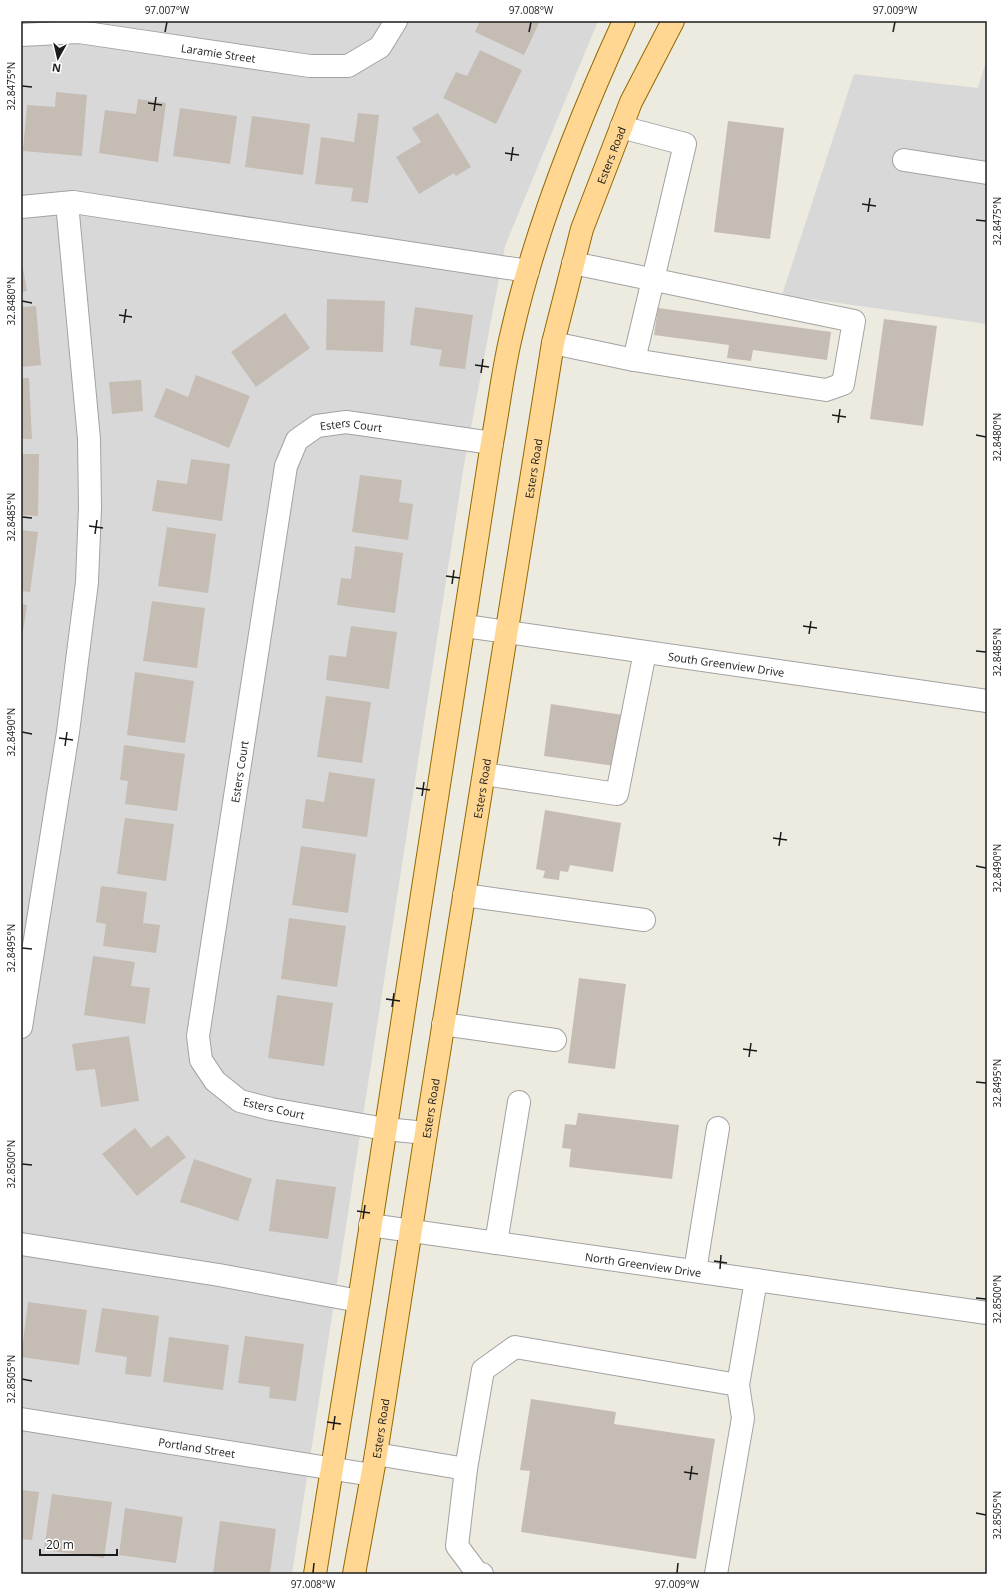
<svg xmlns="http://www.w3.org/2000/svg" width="1008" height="1595" font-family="'Open Sans',sans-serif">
  <rect width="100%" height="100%" fill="#edeadf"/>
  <g fill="#d9d8d8">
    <polygon points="21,21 598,21 505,246 464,465 292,1574 21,1574"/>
    <polygon points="987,58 987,324 782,295 854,74 978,88"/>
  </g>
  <g fill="#c5bcb3">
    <polygon points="480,21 540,21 524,55 475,32"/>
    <polygon points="480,50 522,70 496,124 443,98 456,72 467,76"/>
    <polygon points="56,92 87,95 82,156 23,151 27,105 55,107"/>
    <polygon points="138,99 166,103 158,162 99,153 105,110 136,114"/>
    <polygon points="180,108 237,116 230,164 173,156"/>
    <polygon points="358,113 379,115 368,203 351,201 353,188 315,184 321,137 354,142"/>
    <polygon points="438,113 471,167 456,176 454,173 419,194 396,157 421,142 412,128"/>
    <polygon points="252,116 310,124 303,175 245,167"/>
    <polygon points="728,121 784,128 770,239 714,232"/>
    <polygon points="21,258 27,291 21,292"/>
    <polygon points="327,299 385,301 383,352 326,350"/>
    <polygon points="36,306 41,365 21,367 21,307"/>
    <polygon points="415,307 473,315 465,369 439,366 442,350 410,345"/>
    <polygon points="658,308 831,332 827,360 753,350 751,361 727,358 729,345 654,335"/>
    <polygon points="285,313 310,348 256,387 231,352"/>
    <polygon points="884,319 937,326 923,426 870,419"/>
    <polygon points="196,375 250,396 229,448 154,417 166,388 188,397"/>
    <polygon points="21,378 29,378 32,439 21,439"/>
    <polygon points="141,380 143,411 112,414 109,382"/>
    <polygon points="21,454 39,454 38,516 21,515"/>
    <polygon points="191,459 230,464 222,521 152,511 157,480 187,484"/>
    <polygon points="360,475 402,480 399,502 413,504 408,540 352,532"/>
    <polygon points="167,527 216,534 208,593 158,586"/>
    <polygon points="21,530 38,532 30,592 21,591"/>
    <polygon points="355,546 403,553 395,613 337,605 341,578 351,579"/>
    <polygon points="152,601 205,608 197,668 143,661"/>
    <polygon points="21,604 27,605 22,638 21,638"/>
    <polygon points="351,626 397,632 389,689 326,680 329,655 346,657"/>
    <polygon points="135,672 194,681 185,743 127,735"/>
    <polygon points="326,696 371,702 362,763 317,757"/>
    <polygon points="551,704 623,715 615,766 544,756"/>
    <polygon points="124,745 185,754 177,811 125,804 128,781 120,780"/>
    <polygon points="329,772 375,779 367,837 302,828 306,799 324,802"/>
    <polygon points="545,810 621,823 613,872 570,865 568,872 560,871 559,880 543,878 545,871 536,869"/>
    <polygon points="125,818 174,824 166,881 117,874"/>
    <polygon points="301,846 356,854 348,913 292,905"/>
    <polygon points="101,886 147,892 143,923 160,925 156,953 103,946 106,924 96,922"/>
    <polygon points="289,918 346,926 337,987 281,979"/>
    <polygon points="93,956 135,962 131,986 150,988 145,1024 84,1015"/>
    <polygon points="579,978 626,984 615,1069 568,1063"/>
    <polygon points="277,995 333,1003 324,1066 268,1058"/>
    <polygon points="129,1036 139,1101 101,1107 95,1069 76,1071 72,1044"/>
    <polygon points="578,1113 679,1125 672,1179 569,1167 571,1149 562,1148 565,1124 576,1125"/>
    <polygon points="135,1128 151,1148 168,1135 186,1157 137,1196 102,1154"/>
    <polygon points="194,1159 252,1179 238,1221 180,1202"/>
    <polygon points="276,1179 336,1187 328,1239 269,1231"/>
    <polygon points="28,1302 87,1310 79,1365 21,1357"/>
    <polygon points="102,1308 159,1316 151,1377 125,1374 127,1357 95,1352"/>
    <polygon points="245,1336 304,1344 296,1401 269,1398 270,1387 238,1383"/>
    <polygon points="169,1337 229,1345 223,1390 163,1382"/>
    <polygon points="531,1399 616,1412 614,1424 715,1439 696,1559 521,1532 530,1471 520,1470"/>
    <polygon points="21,1490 39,1492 32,1540 21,1539"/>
    <polygon points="52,1494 112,1502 104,1558 44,1550"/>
    <polygon points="125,1508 183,1517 176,1563 119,1555"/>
    <polygon points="220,1521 276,1529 270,1574 213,1574"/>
  </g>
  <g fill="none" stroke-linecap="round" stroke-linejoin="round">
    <g stroke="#a2a2a2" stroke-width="24">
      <g id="minor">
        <path id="s1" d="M21,35L79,32L310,66H348L380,47L396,21"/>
        <polyline points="904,160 987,173"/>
        <polyline points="21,207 73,202 528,271"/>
        <polyline points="573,263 854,321 843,384 826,390 634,360"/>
        <polyline points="553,343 634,360 685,144 621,127"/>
        <path id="s2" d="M465,626L987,701"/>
        <polyline points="484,774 617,794 645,652"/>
        <polyline points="464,895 644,920"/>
        <polyline points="443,1024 555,1040"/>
        <polyline points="21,1027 68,732 87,582 90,507 89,439 67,203"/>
        <path id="s3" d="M426,1133L385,1129L271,1109L240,1101L215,1081L201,1060L198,1036L286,466L297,440L317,426L346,422L492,443"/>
        <path id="s4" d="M370,1225L987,1313"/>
        <polyline points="496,1243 519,1102"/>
        <polyline points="21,1244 219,1275 359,1301"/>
        <polyline points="695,1271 718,1128"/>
        <path id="s5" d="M21,1419L372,1475"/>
        <polyline points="376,1454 466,1469 483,1370 515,1347 738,1385 756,1280"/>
        <polyline points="466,1469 457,1546 478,1574 482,1574"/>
        <polyline points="716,1574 743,1418 738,1385"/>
      </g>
    </g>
    <g stroke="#926a00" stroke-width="24">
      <g id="major">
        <path d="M315,1574L359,1301L492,443C499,406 503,368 512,332C536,226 579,119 624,21"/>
        <path id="s6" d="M354,1574L376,1454L426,1133L553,343L582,229L631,102L673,21"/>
      </g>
    </g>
    <use href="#minor" stroke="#fff" stroke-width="22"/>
    <use href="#major" stroke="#ffd793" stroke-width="22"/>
  </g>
  <path fill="none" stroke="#1b1b1b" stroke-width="1.5" d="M165,32L167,22M529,32L531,22M893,32L895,22M22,86L32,87M148,103L162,105M154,111L156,97M505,153L519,155M511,161L513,147M862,204L876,206M868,212L870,198M976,220L986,221M22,301L32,303M119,315L132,317M124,323L126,309M475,365L489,367M481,373L483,359M832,415L846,417M838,423L840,409M976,435L986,437M22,517L32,518M89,526L103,528M95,534L97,520M446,576L460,578M452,584L454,570M803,626L817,628M809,634L811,621M976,651L986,652M22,732L32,734M59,738L73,740M65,746L67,732M416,788L430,790M422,796L424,782M773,838L787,840M779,846L781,832M976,866L986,868M22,948L32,949M386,999L400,1001M392,1007L394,993M743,1049L757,1051M749,1057L751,1043M976,1082L986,1083M22,1164L32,1165M357,1211L370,1213M363,1219L365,1205M714,1261L727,1263M720,1269L721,1255M976,1298L986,1299M22,1379L32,1381M327,1422L341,1424M333,1430L335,1416M684,1472L698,1474M690,1480L692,1466M976,1513L986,1515M313,1573L314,1563M677,1573L678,1563"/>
  <g text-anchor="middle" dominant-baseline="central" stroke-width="3.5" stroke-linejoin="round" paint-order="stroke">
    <g font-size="11" fill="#1b1b1b" stroke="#fff">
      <text stroke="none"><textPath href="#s1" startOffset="199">Laramie Street</textPath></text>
      <text stroke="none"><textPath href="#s6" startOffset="1444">Esters Road</textPath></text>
      <text stroke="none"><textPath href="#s3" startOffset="934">Esters Court</textPath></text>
      <text stroke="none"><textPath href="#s6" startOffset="1120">Esters Road</textPath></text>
      <text stroke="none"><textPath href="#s2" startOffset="264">South Greenview Drive</textPath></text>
      <text stroke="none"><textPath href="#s3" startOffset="538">Esters Court</textPath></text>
      <text stroke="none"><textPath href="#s6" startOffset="796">Esters Road</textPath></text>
      <text transform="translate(274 1108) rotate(13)">Esters Court</text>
      <text stroke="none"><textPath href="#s6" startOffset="472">Esters Road</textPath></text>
      <text stroke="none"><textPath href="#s4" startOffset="276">North Greenview Drive</textPath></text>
      <text stroke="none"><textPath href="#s6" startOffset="148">Esters Road</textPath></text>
      <text stroke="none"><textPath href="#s5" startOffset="178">Portland Street</textPath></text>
    </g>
  </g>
  <rect width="1008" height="1595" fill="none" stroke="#ffffff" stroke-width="44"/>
  <g transform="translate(58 58) rotate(188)" stroke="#ffffff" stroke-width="3" paint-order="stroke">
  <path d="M0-3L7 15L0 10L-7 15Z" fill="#1b1b1b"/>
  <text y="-6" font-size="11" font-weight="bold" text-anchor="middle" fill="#1b1b1b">N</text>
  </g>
  <path d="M40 1549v6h77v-6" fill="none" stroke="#1b1b1b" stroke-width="2"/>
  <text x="46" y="1549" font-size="12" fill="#1b1b1b" stroke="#ffffff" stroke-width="3" paint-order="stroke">20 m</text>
  <rect x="22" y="22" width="964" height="1551" fill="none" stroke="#1b1b1b" stroke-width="1.5"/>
  <g font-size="10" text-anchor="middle" fill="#1b1b1b">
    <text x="167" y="14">97.007°W</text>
    <text x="531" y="14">97.008°W</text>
    <text x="895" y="14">97.009°W</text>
    <text transform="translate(11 86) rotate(-90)" y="4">32.8475°N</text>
    <text transform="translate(997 221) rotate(-90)" y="4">32.8475°N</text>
    <text transform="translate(11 301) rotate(-90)" y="4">32.8480°N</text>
    <text transform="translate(997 437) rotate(-90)" y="4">32.8480°N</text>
    <text transform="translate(11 517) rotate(-90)" y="4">32.8485°N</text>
    <text transform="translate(997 652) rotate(-90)" y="4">32.8485°N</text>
    <text transform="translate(11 732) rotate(-90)" y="4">32.8490°N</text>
    <text transform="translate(997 868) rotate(-90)" y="4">32.8490°N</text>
    <text transform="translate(11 948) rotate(-90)" y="4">32.8495°N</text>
    <text transform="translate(997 1083) rotate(-90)" y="4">32.8495°N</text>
    <text transform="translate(11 1164) rotate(-90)" y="4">32.8500°N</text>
    <text transform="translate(997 1299) rotate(-90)" y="4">32.8500°N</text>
    <text transform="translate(11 1379) rotate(-90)" y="4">32.8505°N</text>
    <text transform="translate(997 1515) rotate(-90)" y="4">32.8505°N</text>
    <text x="313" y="1588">97.008°W</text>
    <text x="677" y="1588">97.009°W</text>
  </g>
</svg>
